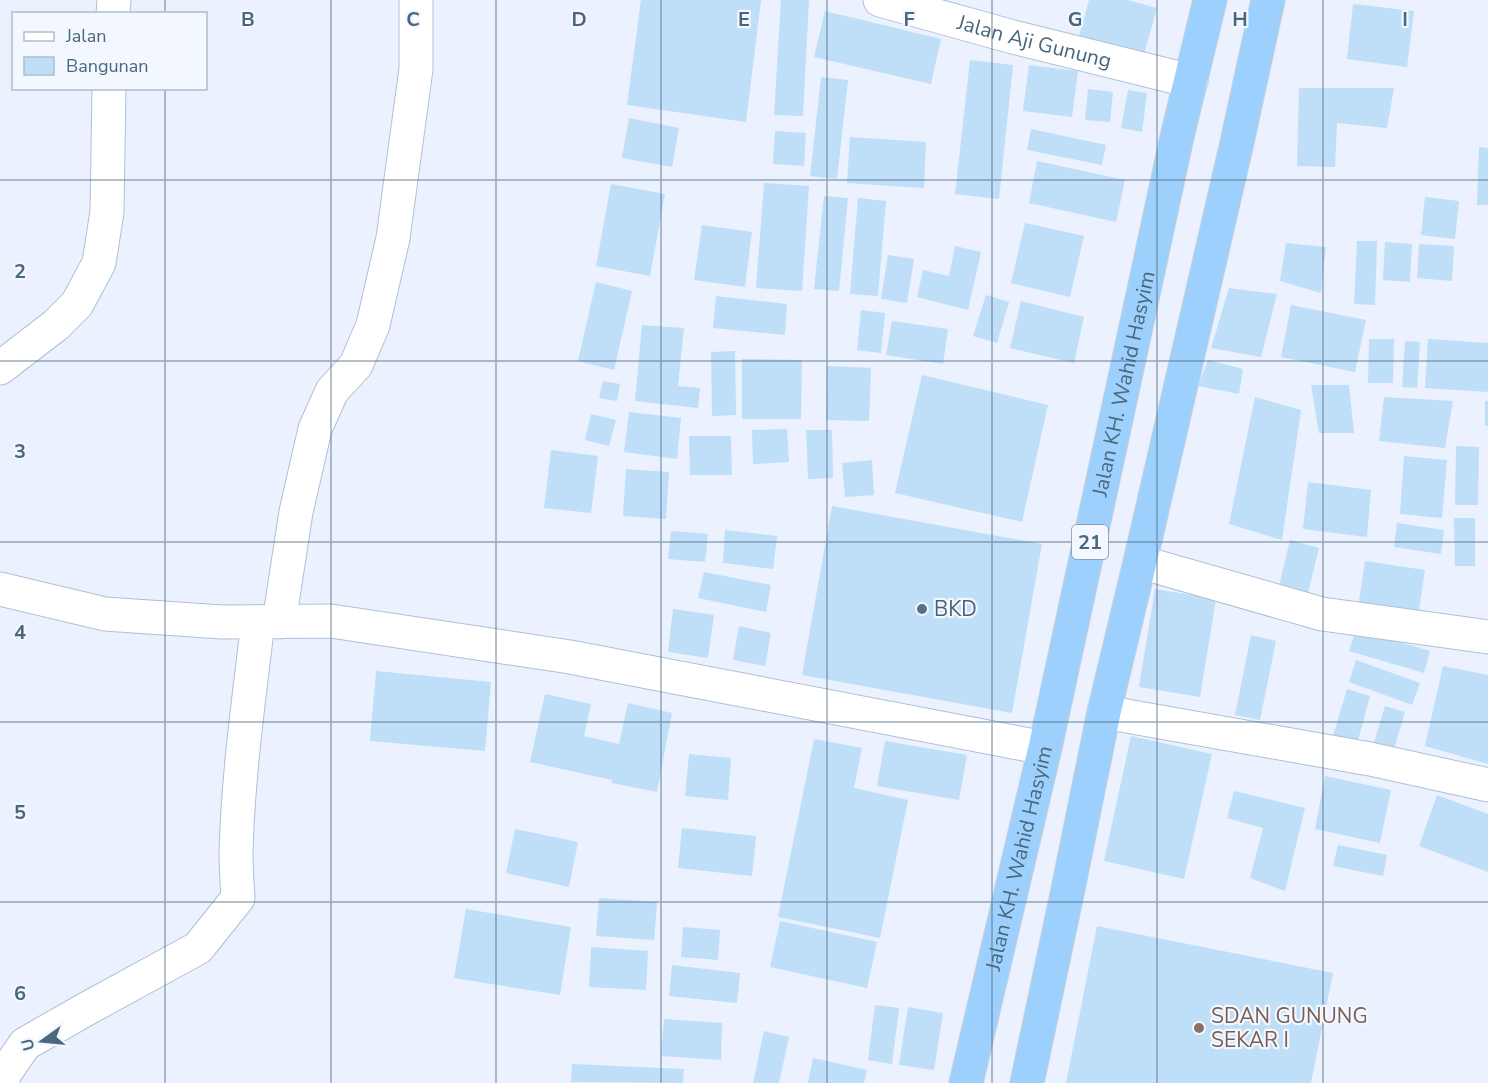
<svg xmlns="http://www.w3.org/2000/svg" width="1488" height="1083" font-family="'Nunito Sans',sans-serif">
  <rect width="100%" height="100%" fill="#ebf1fe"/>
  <g fill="#bfdef7">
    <polygon points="641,0 761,0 746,122 627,105"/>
    <polygon points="781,0 809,0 803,116 774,115"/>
    <polygon points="1089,0 1127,0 1157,8 1142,61 1077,43"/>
    <polygon points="1353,4 1414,11 1407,67 1347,59"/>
    <polygon points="825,11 941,39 931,84 814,57"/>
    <polygon points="970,60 1013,65 999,199 955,194"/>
    <polygon points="1029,65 1078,71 1072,117 1023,111"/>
    <polygon points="821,77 848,80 837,179 810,176"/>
    <polygon points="1299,88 1394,88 1387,128 1337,123 1335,167 1297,166"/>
    <polygon points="1088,89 1113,92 1110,122 1085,120"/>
    <polygon points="1128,90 1147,93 1142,132 1121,128"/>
    <polygon points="629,118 679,128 672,167 622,158"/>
    <polygon points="1031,129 1106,145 1102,165 1027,150"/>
    <polygon points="775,131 806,133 804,166 773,164"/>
    <polygon points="850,137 926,142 924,188 847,183"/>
    <polygon points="1479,147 1488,148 1488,205 1477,205"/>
    <polygon points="1037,161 1125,180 1116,222 1029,203"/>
    <polygon points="764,183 809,186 802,291 756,288"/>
    <polygon points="611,184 665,194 650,276 596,266"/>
    <polygon points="824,196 848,198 839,291 814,289"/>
    <polygon points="1425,197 1459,201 1455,239 1421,235"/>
    <polygon points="858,198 886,201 878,296 850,294"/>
    <polygon points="1025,223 1084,236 1070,297 1011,283"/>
    <polygon points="702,225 752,232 745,287 694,280"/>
    <polygon points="1357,241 1377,241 1375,305 1354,304"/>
    <polygon points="1385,242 1412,244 1410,282 1383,280"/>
    <polygon points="1286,243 1326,247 1321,293 1280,281"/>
    <polygon points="1419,244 1454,246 1452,281 1417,278"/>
    <polygon points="955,246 981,252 968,310 917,297 923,270 949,276"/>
    <polygon points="888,255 914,259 907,303 881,299"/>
    <polygon points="596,282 632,291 614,370 578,361"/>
    <polygon points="1229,288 1277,294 1261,357 1211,348"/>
    <polygon points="986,295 1009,302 997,343 973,336"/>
    <polygon points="716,296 787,304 785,335 713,328"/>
    <polygon points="1021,301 1084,317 1074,363 1010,348"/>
    <polygon points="1291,305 1366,320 1355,372 1281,357"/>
    <polygon points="861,310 885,313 881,353 857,350"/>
    <polygon points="892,321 948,329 943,364 886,355"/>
    <polygon points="642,325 684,328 678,386 700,388 698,408 635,401"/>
    <polygon points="1369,339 1394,339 1393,383 1368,383"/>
    <polygon points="1428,339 1488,343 1488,392 1425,388"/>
    <polygon points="1405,341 1420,342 1417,388 1402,387"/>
    <polygon points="735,351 736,415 712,416 711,352"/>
    <polygon points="742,359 802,360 801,419 742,419"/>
    <polygon points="1208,360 1243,369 1239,394 1198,386"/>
    <polygon points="827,366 871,368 869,421 826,420"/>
    <polygon points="922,375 1048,405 1022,522 895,493"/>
    <polygon points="603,381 620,384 617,401 599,398"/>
    <polygon points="1311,385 1349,385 1354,433 1319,433"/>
    <polygon points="1255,397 1301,410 1282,540 1229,524"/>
    <polygon points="1384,397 1453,401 1445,448 1379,441"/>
    <rect x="1485" y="401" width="3" height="25"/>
    <polygon points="629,412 681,418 677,459 624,452"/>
    <polygon points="591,414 616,420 609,446 585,440"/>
    <polygon points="787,429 789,462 753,464 752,430"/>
    <polygon points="806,430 832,430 833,478 808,479"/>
    <polygon points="689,436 731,436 732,475 690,475"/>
    <polygon points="1456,446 1479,447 1478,505 1455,505"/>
    <polygon points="551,450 598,456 591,513 544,508"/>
    <polygon points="1404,456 1447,460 1442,518 1400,514"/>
    <polygon points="872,460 874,495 845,497 842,463"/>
    <polygon points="626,469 669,472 666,519 623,516"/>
    <polygon points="1308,482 1371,490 1367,537 1303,529"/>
    <polygon points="832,506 1042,544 1012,713 802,675"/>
    <polygon points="1454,518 1475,518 1475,566 1455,566"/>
    <polygon points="1397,523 1444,530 1441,554 1394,547"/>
    <polygon points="725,530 777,536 773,569 723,563"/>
    <polygon points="671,531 708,534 705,562 668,559"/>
    <polygon points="1290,540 1319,548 1308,593 1279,586"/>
    <polygon points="1365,561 1425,570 1418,616 1358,608"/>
    <polygon points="704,572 771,585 766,612 698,598"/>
    <polygon points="1155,589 1216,599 1200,697 1139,687"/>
    <polygon points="673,609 714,615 708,658 668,652"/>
    <polygon points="739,626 771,633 765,666 733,660"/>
    <polygon points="1356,629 1430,651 1424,673 1349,651"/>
    <polygon points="1251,635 1276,641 1260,720 1235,715"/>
    <polygon points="1356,660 1420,683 1412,705 1349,682"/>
    <polygon points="1443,666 1488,675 1488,764 1425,746"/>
    <polygon points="376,671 491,682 485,751 370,741"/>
    <polygon points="1347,689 1370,696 1357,744 1333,736"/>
    <polygon points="545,694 591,704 584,736 619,744 628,703 672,713 657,792 612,783 612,780 530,762"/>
    <polygon points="1385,706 1405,712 1393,752 1373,746"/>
    <polygon points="1131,736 1212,754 1184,879 1104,861"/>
    <polygon points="814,739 862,748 854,788 908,800 880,938 778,917"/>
    <polygon points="885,741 967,755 959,800 877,786"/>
    <polygon points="689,754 731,758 728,800 685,796"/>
    <polygon points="1325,776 1391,790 1380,843 1315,829"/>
    <polygon points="1234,791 1305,808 1285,891 1250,878 1263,828 1227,818"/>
    <polygon points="1437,795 1488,814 1488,872 1419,846"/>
    <polygon points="682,828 756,836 752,876 678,868"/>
    <polygon points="515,829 578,842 569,887 506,873"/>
    <polygon points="1338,845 1387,855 1383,876 1333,866"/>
    <polygon points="599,898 657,902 654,940 596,936"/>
    <polygon points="466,909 571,927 560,995 454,978"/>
    <polygon points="780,921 877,942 867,988 770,967"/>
    <polygon points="1097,926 1333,973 1311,1083 1066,1083"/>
    <polygon points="683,927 720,930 718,960 681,957"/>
    <polygon points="591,947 648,951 646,990 589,987"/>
    <polygon points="672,965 740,973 737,1003 669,996"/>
    <polygon points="875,1005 899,1008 892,1064 868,1060"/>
    <polygon points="908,1007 943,1013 934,1070 899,1065"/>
    <polygon points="664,1019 722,1023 721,1060 661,1056"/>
    <polygon points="764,1031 789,1037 779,1083 753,1083"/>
    <polygon points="813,1058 867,1070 864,1083 808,1083"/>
    <polygon points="572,1064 684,1069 683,1083 571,1082"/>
  </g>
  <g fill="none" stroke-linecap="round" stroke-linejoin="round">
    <g stroke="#aec1d3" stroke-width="35">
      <g id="minor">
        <path id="s1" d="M880,0L1013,37L1191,81"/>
        <polyline points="113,14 114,0"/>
        <polyline points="0,368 56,325 77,304 99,263 107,212 109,88"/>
        <polyline points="1140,562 1322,614 1488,637"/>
        <polyline points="0,589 105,614 222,622 331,621 570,657 1045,748"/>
        <polyline points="279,622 296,512 315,429 332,391 356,365 373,325 393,238 416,69 416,0"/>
        <polyline points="1104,712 1370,759 1488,785"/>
        <path d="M2,1083L5,1073L25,1044L88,1008L198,948L238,898C237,883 236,867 236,852C238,776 249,698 258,622"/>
      </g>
    </g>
    <g stroke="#c8d2d8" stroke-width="35">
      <g id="trunk">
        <path id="s2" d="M966,1083L1045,748L1177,137L1210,0"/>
        <polyline points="1027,1083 1067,894 1104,712 1140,562 1236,147 1268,0"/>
      </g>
    </g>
    <use href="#minor" stroke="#fff" stroke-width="33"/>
    <use href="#trunk" stroke="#9ed0fe" stroke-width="33"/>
  </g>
  <path fill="none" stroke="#49687d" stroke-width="1.5" stroke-opacity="0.55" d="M165,0V14M331,0V1083M496,0V1083M661,0V1083M827,0V1083M992,0V1083M1157,0V1083M1323,0V1083M165,88V1083M0,180H1488M0,361H1488M0,542H1488M0,722H1488M0,902H1488"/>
  <circle fill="#5c6f8a" stroke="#f3f7ff" stroke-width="2" cx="922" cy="609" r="6"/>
  <circle fill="#8d6e63" stroke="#f3f7ff" stroke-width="2" cx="1199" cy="1028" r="6"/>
  <g text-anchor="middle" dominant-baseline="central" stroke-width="4.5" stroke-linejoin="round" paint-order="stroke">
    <rect fill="#f3f7ff" stroke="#7c93a4" stroke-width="1.5" x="1072" y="525" width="36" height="34" rx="4.5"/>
    <g font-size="20" font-weight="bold" fill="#49687d">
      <text x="1090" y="542">21</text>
    </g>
    <g font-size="21" fill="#49687d" stroke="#f3f7ff">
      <text stroke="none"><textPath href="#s1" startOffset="160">Jalan Aji Gunung</textPath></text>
      <text stroke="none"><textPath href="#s2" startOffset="717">Jalan KH. Wahid Hasyim</textPath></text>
      <text stroke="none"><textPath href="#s2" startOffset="231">Jalan KH. Wahid Hasyim</textPath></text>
    </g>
    <g font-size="21" fill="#4e5e75" stroke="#f3f7ff" text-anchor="start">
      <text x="934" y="609">BKD</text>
    </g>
    <g font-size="21" fill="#785e54" stroke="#f3f7ff" text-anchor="start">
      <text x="1211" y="1016">SDAN GUNUNG<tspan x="1211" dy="24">SEKAR I</tspan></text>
    </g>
  </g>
  <g font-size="20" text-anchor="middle" font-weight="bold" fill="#49687d" stroke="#f3f7ff" stroke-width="4.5" stroke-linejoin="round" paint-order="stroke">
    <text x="248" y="26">B</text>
    <text x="413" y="26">C</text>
    <text x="579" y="26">D</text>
    <text x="744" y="26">E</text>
    <text x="909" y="26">F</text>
    <text x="1075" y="26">G</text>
    <text x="1240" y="26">H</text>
    <text x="1405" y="26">I</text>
    <text x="20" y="278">2</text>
    <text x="20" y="458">3</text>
    <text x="20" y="639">4</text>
    <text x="20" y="819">5</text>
    <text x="20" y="1000">6</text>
  </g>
  <rect x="12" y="12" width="195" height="78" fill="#f3f7ff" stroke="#afbecb" stroke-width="1.5"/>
  <rect x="24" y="32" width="30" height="9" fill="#ffffff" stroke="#afbecb" stroke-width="1.5"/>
  <text x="66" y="42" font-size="18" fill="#49687d">Jalan</text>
  <rect x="24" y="57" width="30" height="18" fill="#bfdef7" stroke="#afbecb" stroke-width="1.5"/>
  <text x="66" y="72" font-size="18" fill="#49687d">Bangunan</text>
  <g transform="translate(42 1041) rotate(255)" stroke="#f3f7ff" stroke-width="4.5" paint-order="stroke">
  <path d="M0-4.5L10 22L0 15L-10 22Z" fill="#49687d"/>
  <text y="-9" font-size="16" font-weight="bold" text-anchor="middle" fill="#49687d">U</text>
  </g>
</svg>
